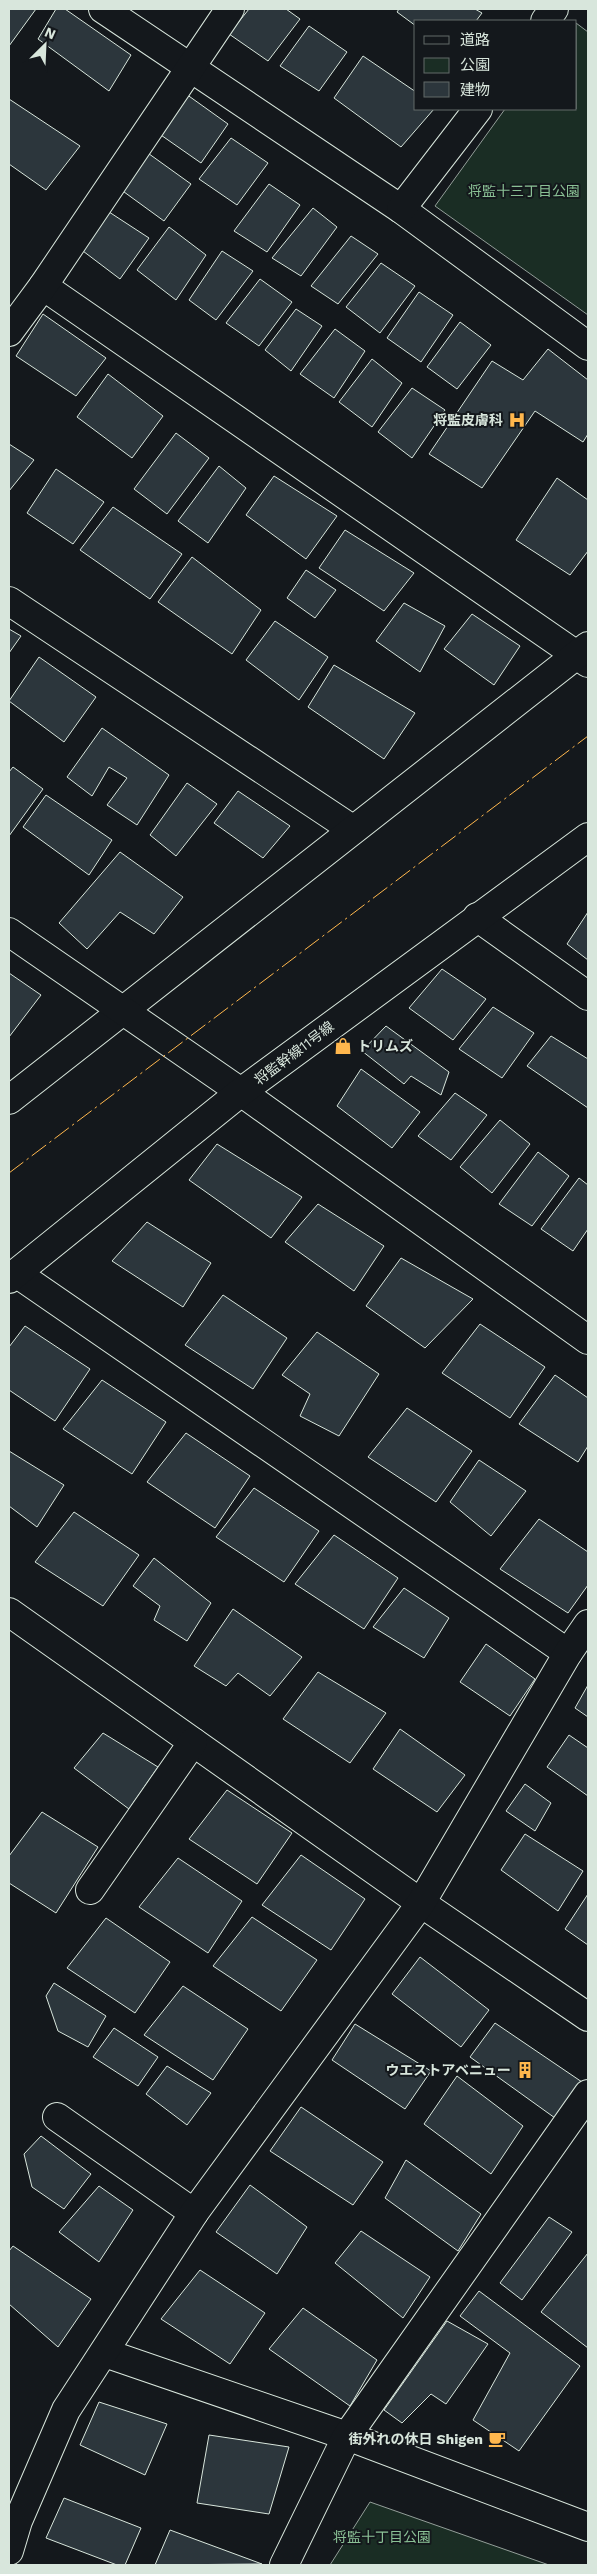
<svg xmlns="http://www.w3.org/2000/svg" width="597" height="2574" font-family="'Work Sans','Noto Sans JP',sans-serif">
  <rect width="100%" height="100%" fill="#14181c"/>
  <g fill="#1a2d24" stroke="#939e99">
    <polygon points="576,23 588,32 588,315 435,206 505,109 576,109"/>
    <polygon points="370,2502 549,2565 330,2565"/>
  </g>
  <g fill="#2c363c" stroke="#d8e6dc">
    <polygon points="9,9 36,9 9,46"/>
    <polygon points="56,9 65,9 131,55 109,91 38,39"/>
    <polygon points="249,9 286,9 300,19 268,61 229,34"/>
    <polygon points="399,9 475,9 482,13 476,21 416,21 416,26 397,12"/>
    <polygon points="309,26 347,52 319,91 280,66"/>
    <polygon points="363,56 416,92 416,109 434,109 401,147 334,98"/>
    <polygon points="186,94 228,124 201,163 158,133"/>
    <polygon points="9,99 80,146 46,190 9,164"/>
    <polygon points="231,138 268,163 237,205 199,179"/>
    <polygon points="145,151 191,184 164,221 120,189"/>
    <polygon points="269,184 300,205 267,252 234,231"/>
    <polygon points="313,208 337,227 301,276 272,258"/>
    <polygon points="106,210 149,238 120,279 79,248"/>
    <polygon points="169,227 206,255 176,300 137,270"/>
    <polygon points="351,236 378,254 338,304 311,286"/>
    <polygon points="222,251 253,271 216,320 189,300"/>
    <polygon points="381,263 415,286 380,333 346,307"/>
    <polygon points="260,279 292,302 259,346 226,323"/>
    <polygon points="419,292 453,315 421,362 387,338"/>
    <polygon points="296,309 322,326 291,371 265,350"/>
    <polygon points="43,314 106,358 76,396 16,356"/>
    <polygon points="460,322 491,345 457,389 427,367"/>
    <polygon points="335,329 365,351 334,398 300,374"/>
    <polygon points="548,349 588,380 588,434 583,442 535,411 482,488 429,454 492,361 523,380"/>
    <polygon points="372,359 402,383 372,427 339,402"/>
    <polygon points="108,374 163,416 132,458 77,417"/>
    <polygon points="412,388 445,410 412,458 378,432"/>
    <polygon points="176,433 209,458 167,514 134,489"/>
    <polygon points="9,444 34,460 9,491"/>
    <polygon points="219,466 246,488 208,543 178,521"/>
    <polygon points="56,469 104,502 73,544 27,513"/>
    <polygon points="274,476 337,516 306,559 246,515"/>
    <polygon points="557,478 588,500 588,551 570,575 516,540"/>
    <polygon points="113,507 182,554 150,599 80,550"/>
    <polygon points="345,530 414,573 384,611 319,568"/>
    <polygon points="192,557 261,610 232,654 158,602"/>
    <polygon points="306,570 336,590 315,618 287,598"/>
    <polygon points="404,603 445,626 420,672 376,641"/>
    <polygon points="472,614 520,646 494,685 444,649"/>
    <polygon points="275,621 328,657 299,700 246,660"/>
    <polygon points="9,629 21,636 9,653"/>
    <polygon points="39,657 96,697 64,742 9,701"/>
    <polygon points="334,665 415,713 384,759 308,707"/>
    <polygon points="102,728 169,775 137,825 107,805 127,778 109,767 92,796 67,777"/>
    <polygon points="13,767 43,789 9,836 9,772"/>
    <polygon points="187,783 217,804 176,856 150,835"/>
    <polygon points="238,791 290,826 263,858 214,823"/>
    <polygon points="46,795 112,840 89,875 23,827"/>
    <polygon points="120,852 183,897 154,934 120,912 87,949 59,923"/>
    <polygon points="588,912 588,960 567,944"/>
    <polygon points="442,969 486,999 453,1040 409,1008"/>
    <polygon points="9,973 41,995 9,1037"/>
    <polygon points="493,1007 534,1033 502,1078 459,1049"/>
    <polygon points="386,1026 449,1072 441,1095 411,1076 404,1084 362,1051"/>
    <polygon points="551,1036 588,1059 588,1108 527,1066"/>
    <polygon points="361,1069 420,1112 392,1148 337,1106"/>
    <polygon points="455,1093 487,1115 451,1160 418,1136"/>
    <polygon points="500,1120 530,1144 492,1193 460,1167"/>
    <polygon points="217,1144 302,1197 271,1238 189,1180"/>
    <polygon points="538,1152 569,1176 532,1226 499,1204"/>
    <polygon points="579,1178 588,1185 588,1229 573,1251 541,1229"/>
    <polygon points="318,1204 384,1246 354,1291 285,1242"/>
    <polygon points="147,1222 211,1263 183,1307 112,1261"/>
    <polygon points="401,1258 473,1299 425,1348 366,1306"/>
    <polygon points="223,1295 287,1338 253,1389 185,1345"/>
    <polygon points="480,1324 545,1367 510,1418 442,1373"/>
    <polygon points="25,1326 90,1369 55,1421 9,1390 9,1347"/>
    <polygon points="317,1332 379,1374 339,1436 300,1416 310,1394 282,1375"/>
    <polygon points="555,1375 588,1398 588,1446 578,1462 519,1424"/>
    <polygon points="102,1380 166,1422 132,1474 63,1429"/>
    <polygon points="407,1408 472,1451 436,1502 368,1457"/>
    <polygon points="186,1433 250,1476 215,1528 147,1482"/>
    <polygon points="9,1451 64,1485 37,1527 9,1506"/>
    <polygon points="479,1460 526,1491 491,1536 450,1502"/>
    <polygon points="254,1488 319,1531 284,1582 216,1537"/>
    <polygon points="74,1512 139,1555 103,1606 35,1562"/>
    <polygon points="539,1519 588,1552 588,1585 568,1613 500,1569"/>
    <polygon points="334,1535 398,1578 364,1629 295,1584"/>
    <polygon points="154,1558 211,1603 187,1641 154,1620 160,1606 133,1586"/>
    <polygon points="404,1588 449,1618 424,1658 373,1627"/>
    <polygon points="233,1609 302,1657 270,1696 238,1673 226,1686 194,1666"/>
    <polygon points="486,1644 535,1679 510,1716 460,1682"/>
    <polygon points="318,1672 386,1713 350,1763 283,1719"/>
    <polygon points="588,1685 588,1717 575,1708"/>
    <polygon points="400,1729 465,1775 437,1812 373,1769"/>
    <polygon points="103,1733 158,1767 129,1809 74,1768"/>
    <polygon points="569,1735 588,1748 588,1796 547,1767"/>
    <polygon points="525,1784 551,1803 535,1831 506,1811"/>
    <polygon points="227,1790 292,1833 257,1884 189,1839"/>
    <polygon points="42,1812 98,1847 56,1913 9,1883 9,1856"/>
    <polygon points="525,1834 583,1871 558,1911 501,1870"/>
    <polygon points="301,1855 365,1899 331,1950 262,1905"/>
    <polygon points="178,1858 242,1901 208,1953 139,1907"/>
    <polygon points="588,1894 588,1945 565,1929"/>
    <polygon points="252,1917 317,1960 281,2011 213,1966"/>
    <polygon points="106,1918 170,1962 135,2013 67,1968"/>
    <polygon points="420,1957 489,2010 461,2047 392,1994"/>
    <polygon points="54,1983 106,2016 88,2047 58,2031 46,1996"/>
    <polygon points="183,1986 248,2029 213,2080 144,2035"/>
    <polygon points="495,2023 582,2082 555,2118 470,2057"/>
    <polygon points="355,2024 431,2071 405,2109 332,2060"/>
    <polygon points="114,2028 158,2057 138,2086 93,2057"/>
    <polygon points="167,2066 211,2093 187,2125 146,2094"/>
    <polygon points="457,2076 523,2126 491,2174 424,2124"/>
    <polygon points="301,2107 383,2162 353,2205 270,2151"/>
    <polygon points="41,2136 91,2174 64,2209 32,2187 24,2154"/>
    <polygon points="406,2160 481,2214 458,2251 385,2198"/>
    <polygon points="250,2185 307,2227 277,2274 216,2232"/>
    <polygon points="99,2186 133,2210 99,2262 59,2232"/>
    <polygon points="549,2217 572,2232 522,2300 500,2283"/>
    <polygon points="361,2231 430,2277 403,2318 335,2263"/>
    <polygon points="13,2246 91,2299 58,2347 9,2304 9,2251"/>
    <polygon points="588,2253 588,2348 541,2312"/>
    <polygon points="200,2270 265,2313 230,2364 161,2319"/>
    <polygon points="479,2291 580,2366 519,2451 473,2420 510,2353 460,2316"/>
    <polygon points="303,2308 377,2360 350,2406 269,2349"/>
    <polygon points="447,2321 488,2344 446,2404 431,2394 402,2423 384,2410"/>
    <polygon points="99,2402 167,2424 145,2475 80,2445"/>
    <polygon points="209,2435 289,2447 269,2514 197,2503"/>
    <polygon points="64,2498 141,2528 125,2565 117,2565 46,2538"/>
    <polygon points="170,2530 262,2564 155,2565"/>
  </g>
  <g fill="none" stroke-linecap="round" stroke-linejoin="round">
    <g stroke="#d8e6dc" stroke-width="30">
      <g id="minor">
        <polyline points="103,9 401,209 588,346"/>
        <polyline points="545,21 554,9"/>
        <polyline points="401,209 478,109"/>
        <polyline points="43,286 588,663"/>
        <polyline points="9,332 43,286 230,9"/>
        <polyline points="9,601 352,829"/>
        <polyline points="477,917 588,996"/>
        <polyline points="9,1100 588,646"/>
        <polyline points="16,1273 568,1653"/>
        <polyline points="9,1612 421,1903 588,2017"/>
        <polyline points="90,1890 193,1742"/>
        <polyline points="57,2117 194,2213"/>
        <polyline points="105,2353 347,2436 588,2527"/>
        <polyline points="9,2551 18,2521 66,2410 194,2213 421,1903 568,1653 588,1624"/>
        <polyline points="284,2565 347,2436 588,2094"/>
      </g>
    </g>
    <g stroke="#d8e6dc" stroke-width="30">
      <g id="tertiary">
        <polyline points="9,932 241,1092 588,1340"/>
        <polyline points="9,1279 241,1092 588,837"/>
      </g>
    </g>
    <use href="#minor" stroke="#14181c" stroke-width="28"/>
    <use href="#tertiary" stroke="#14181c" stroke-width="28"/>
    <polyline stroke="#ffb74d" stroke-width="1" stroke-dasharray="18 4 2.5 4" stroke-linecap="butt" points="9,1173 588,736"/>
  </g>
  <defs>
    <g id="hospital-bare" transform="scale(1.35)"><path d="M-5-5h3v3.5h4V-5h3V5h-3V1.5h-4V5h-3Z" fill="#ffb74d" stroke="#14181c" stroke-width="2.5" paint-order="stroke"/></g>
    <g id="shop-bare" transform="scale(1.35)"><path d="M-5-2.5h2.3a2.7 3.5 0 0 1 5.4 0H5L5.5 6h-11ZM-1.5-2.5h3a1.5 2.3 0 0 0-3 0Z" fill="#ffb74d" stroke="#14181c" stroke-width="2.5" paint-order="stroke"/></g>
    <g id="building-bare" transform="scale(1.35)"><path d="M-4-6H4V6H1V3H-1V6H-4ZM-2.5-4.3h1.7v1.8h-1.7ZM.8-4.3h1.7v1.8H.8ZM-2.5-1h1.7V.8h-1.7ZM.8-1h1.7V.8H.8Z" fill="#ffb74d" stroke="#14181c" stroke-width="2.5" paint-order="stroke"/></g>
    <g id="cafe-bare" transform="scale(1.35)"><path d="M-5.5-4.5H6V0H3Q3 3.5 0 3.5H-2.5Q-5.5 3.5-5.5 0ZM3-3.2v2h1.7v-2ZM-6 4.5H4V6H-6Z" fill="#ffb74d" stroke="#14181c" stroke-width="2.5" paint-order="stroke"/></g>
  </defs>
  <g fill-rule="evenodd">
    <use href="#hospital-bare" x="517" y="420"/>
    <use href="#shop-bare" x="343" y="1046"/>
    <use href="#building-bare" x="525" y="2070"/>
    <use href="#cafe-bare" x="497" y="2439"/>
  </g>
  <g text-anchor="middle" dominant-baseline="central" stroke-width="4" stroke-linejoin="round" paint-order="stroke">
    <g font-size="14" fill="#8ac095" stroke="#14181c">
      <text x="524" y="191">将監十三丁目公園</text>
      <text x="382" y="2537">将監十丁目公園</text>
    </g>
    <g font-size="14" font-weight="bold" fill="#d8e6dc" stroke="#14181c" text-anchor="end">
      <text x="503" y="420">将監皮膚科</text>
      <text x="357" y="1046" text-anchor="start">トリムズ</text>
      <text x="511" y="2070">ウエストアベニュー</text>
      <text x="483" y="2439">街外れの休日 Shigen</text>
    </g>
    <g font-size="14" fill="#d8e6dc" stroke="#14181c">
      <text transform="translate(294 1053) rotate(-37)">将監幹線11号線</text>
    </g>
  </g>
  <rect width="597" height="2574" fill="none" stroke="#d8e6dc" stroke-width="20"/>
  <rect x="414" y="20" width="162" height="90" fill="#14181c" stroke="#626a69"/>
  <rect x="424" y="36" width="25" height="8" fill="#14181c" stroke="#626a69"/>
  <text x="460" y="45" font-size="15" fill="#d8e6dc">道路</text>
  <rect x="424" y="58" width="25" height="15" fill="#1a2d24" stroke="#626a69"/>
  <text x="460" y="70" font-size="15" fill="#d8e6dc">公園</text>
  <rect x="424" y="82" width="25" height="15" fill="#2c363c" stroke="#626a69"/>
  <text x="460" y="95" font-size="15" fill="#d8e6dc">建物</text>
  <g transform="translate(45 45) rotate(24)" stroke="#14181c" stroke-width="4" paint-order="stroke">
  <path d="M0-4L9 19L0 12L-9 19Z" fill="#d8e6dc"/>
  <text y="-8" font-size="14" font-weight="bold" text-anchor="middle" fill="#d8e6dc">N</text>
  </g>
</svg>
